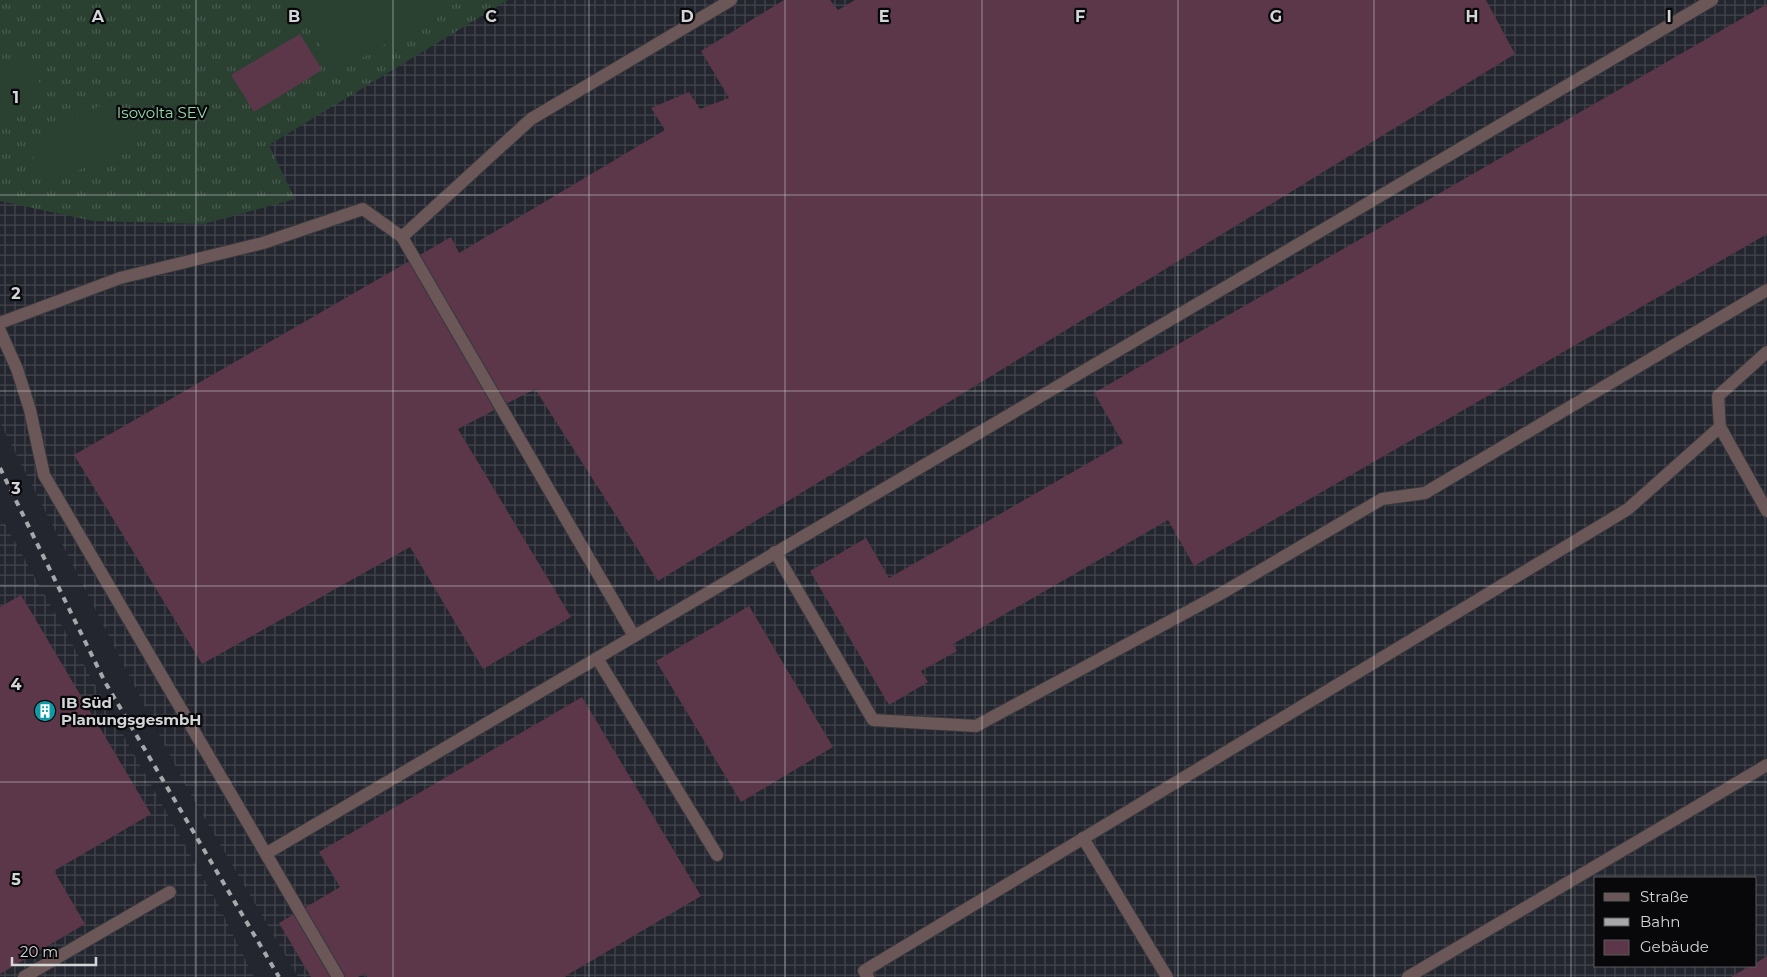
<svg xmlns="http://www.w3.org/2000/svg" width="1767" height="977" font-family="Montserrat,sans-serif">
  <defs>
    <pattern id="industrial-grid" width="8" height="8" patternUnits="userSpaceOnUse" patternTransform="scale(1.25)"><rect width="8" height="8" fill="#23262f"/><path d="M0 4h8M4 0v8" fill="none" stroke="#42454c"/></pattern>
    <pattern id="grass-tufts" width="24" height="20" patternUnits="userSpaceOnUse" patternTransform="scale(1.25)"><rect width="24" height="20" fill="#2a4132"/><path d="M3 7l-1-3M5 7V3M7 7l1-3M15 17l-1-3M17 17v-4M19 17l1-3" fill="none" stroke="#485c4f"/></pattern>
  </defs>
  <rect width="100%" height="100%" fill="#1d1e22"/>
  <polygon fill="#23262f" points="0,423 184,783 298,977 254,977 218,904 0,515"/>
  <g fill="url(#industrial-grid)" fill-rule="evenodd">
    <path d="M0,0H1767V977H298L184,783L0,423ZM1596,878H1756V966H1596Z"/>
    <polygon points="0,515 218,904 254,977 0,977"/>
  </g>
  <polygon fill="url(#grass-tufts)" points="0,0 508,0 269,145 295,199 204,224 93,221 0,201"/>
  <g fill="#2a4132">
    <polygon points="291,0 460,0 338,72"/>
    <polygon points="26,58 48,98 0,125 0,72"/>
    <polygon points="114,98 136,138 49,187 27,146"/>
  </g>
  <g fill="#5c3749">
    <polygon points="784,0 830,0 838,10 855,0 1486,0 1515,54 658,581 535,389 458,429 571,617 483,669 410,547 202,664 74,455 451,237 459,253 665,130 651,108 689,92 700,109 729,98 701,51"/>
    <polygon points="1767,4 1767,234 1194,566 1168,520 953,644 957,651 921,671 928,682 889,705 810,571 866,538 889,578 1123,443 1094,393"/>
    <polygon points="300,34 322,70 254,112 231,75"/>
    <polygon points="21,595 151,814 54,871 85,924 0,974 0,607"/>
    <polygon points="749,606 833,747 741,802 656,661"/>
    <polygon points="582,697 701,896 564,977 367,977 365,973 358,977 311,977 279,923 340,887 319,852"/>
    <polygon points="1767,956 1767,977 1731,977 1750,966 1756,966 1756,963"/>
  </g>
  <g fill="none" stroke-linecap="round" stroke-linejoin="round">
    <g stroke="#37383b" stroke-width="14">
      <g id="minor">
        <polyline points="0,323 120,278 263,243 363,209 402,237"/>
        <polyline points="0,331 17,369 30,410 44,475 338,977"/>
        <polyline points="1767,352 1718,396 1720,427 1767,511"/>
        <polyline points="775,552 873,720 976,726 1222,593 1382,499 1425,493 1767,290"/>
        <polyline points="634,636 402,237 531,119 731,0"/>
        <polyline points="597,658 717,855"/>
        <polyline points="1083,838 1167,977"/>
        <polyline points="267,853 1712,0"/>
        <polyline points="24,977 170,892"/>
        <polyline points="868,977 864,971 1628,509 1720,427"/>
        <polyline points="1408,977 1767,765"/>
      </g>
    </g>
    <use href="#minor" stroke="#6b5758" stroke-width="12"/>
    <polyline stroke="#a7a8aa" stroke-width="4" stroke-dasharray="6 6" stroke-linecap="butt" points="0,468 105,682 279,977"/>
  </g>
  <path fill="none" stroke="#d4d5d7" stroke-width="1" stroke-opacity="0.55" d="M196,0V977M393,0V977M589,0V977M785,0V977M982,0V977M1178,0V977M1374,0V977M1571,0V977M0,195H1767M0,391H1767M0,586H1767M0,782H1767"/>
  <defs>
    <g id="building-disc" transform="scale(1.125)"><circle r="9.5" fill="#0f9aa8" stroke="#08080a"/><path d="M-4-6H4V6H1V3H-1V6H-4ZM-2.5-4.3h1.7v1.8h-1.7ZM.8-4.3h1.7v1.8H.8ZM-2.5-1h1.7V.8h-1.7ZM.8-1h1.7V.8H.8Z" fill="#fff"/></g>
  </defs>
  <g fill-rule="evenodd">
    <use href="#building-disc" x="45" y="711"/>
  </g>
  <g text-anchor="middle" dominant-baseline="central" stroke-width="4.5" stroke-linejoin="round" paint-order="stroke">
    <g font-size="15" fill="#97d8ae" stroke="#08080a">
      <text x="162" y="112">Isovolta SEV</text>
    </g>
    <g font-size="15" font-weight="bold" fill="#d4d5d7" stroke="#08080a" text-anchor="start">
      <text x="61" y="702">IB Süd<tspan x="61" dy="17">PlanungsgesmbH</tspan></text>
    </g>
  </g>
  <g font-size="16" text-anchor="middle" font-weight="bold" fill="#d4d5d7" stroke="#08080a" stroke-width="4.5" stroke-linejoin="round" paint-order="stroke">
    <text x="98" y="22">A</text>
    <text x="294" y="22">B</text>
    <text x="491" y="22">C</text>
    <text x="687" y="22">D</text>
    <text x="884" y="22">E</text>
    <text x="1080" y="22">F</text>
    <text x="1276" y="22">G</text>
    <text x="1472" y="22">H</text>
    <text x="1669" y="22">I</text>
    <text x="16" y="103">1</text>
    <text x="16" y="299">2</text>
    <text x="16" y="494">3</text>
    <text x="16" y="690">4</text>
    <text x="16" y="885">5</text>
  </g>
  <rect x="1594" y="877" width="162" height="90" fill="#08080a" stroke="#5a5a5c"/>
  <rect x="1604" y="893" width="25" height="8" fill="#6b5758" stroke="#5a5a5c"/>
  <text x="1640" y="902" font-size="15" fill="#d4d5d7">Straße</text>
  <rect x="1604" y="918" width="25" height="8" fill="#a7a8aa" stroke="#5a5a5c"/>
  <text x="1640" y="927" font-size="15" fill="#d4d5d7">Bahn</text>
  <rect x="1604" y="940" width="25" height="15" fill="#5c3749" stroke="#5a5a5c"/>
  <text x="1640" y="952" font-size="15" fill="#d4d5d7">Gebäude</text>
  <path d="M12 957v8h84v-8" fill="none" stroke="#d4d5d7" stroke-width="2.5"/>
  <text x="20" y="957" font-size="15" fill="#d4d5d7" stroke="#08080a" stroke-width="4" paint-order="stroke">20 m</text>
</svg>
